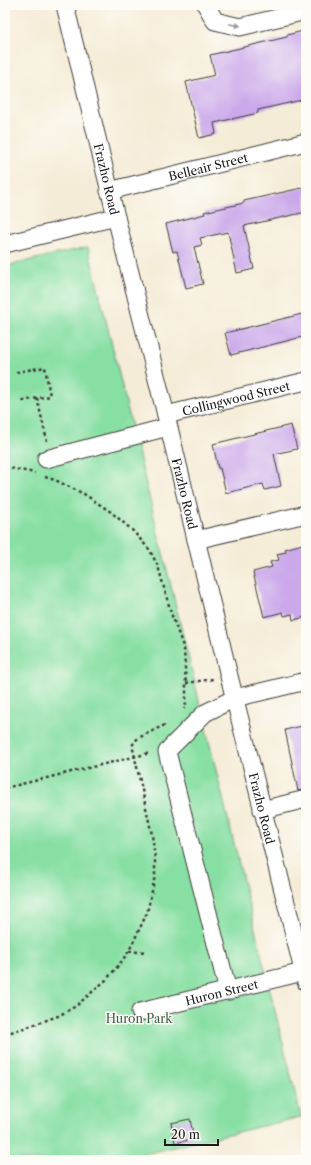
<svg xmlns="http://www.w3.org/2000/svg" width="311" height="1165" font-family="'Libre Caslon Text',serif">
  <rect width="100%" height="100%" fill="#fdfcf7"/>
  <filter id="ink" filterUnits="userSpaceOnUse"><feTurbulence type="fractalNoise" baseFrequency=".025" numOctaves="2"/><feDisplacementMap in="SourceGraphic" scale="8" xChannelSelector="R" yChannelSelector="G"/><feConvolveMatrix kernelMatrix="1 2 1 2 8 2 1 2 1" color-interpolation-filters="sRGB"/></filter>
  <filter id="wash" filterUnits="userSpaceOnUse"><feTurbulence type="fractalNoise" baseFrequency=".012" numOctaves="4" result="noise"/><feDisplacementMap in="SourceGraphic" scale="16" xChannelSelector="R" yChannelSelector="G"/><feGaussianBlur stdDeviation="0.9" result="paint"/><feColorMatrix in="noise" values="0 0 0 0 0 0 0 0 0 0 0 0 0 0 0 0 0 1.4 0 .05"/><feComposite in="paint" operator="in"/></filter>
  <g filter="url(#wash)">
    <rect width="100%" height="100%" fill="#f5ecd7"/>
    <polygon fill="#87dfa3" stroke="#527e60" points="88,247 301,1117 119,1160 5,1160 5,266"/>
    <g id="blocks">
      <g fill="#caa8ea">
        <polygon points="303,31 306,41 306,99 258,110 258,113 214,123 216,134 199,138 186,82 215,75 210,55 287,37 287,35"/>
        <polygon points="306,187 306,212 244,226 254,269 237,273 228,232 200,238 202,245 194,247 203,284 186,288 177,251 173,252 166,224 205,214 204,212 244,203 244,201"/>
        <polygon points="306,313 306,336 231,355 225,333"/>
        <polygon points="291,425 297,449 274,454 281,486 265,490 263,484 226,493 220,468 218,468 213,444"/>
        <polygon points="306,543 306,617 293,620 292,614 284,616 283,612 264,617 253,572 272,567 270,562 279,560 277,554 286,552 285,549"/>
        <polygon points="306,725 306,789 298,791 285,730"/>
        <polygon points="190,1119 194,1139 175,1143 171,1123"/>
      </g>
    </g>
  </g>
  <g filter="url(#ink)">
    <use href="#blocks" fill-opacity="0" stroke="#3d3b38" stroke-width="1"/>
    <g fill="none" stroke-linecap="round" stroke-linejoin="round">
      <g stroke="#3d3b38" stroke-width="19">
        <g id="minor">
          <path id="s1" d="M65,5L116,217L166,415L229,676L306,982"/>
          <polyline points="206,5 215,21 240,27 306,11"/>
          <path id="s2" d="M109,191L306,142"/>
          <polyline points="5,244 116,217"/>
          <path id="s3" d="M166,415L306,381"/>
          <polyline points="46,459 168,427"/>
          <polyline points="196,540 306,514"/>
          <polyline points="262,810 306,799"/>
          <polyline points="228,991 167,752 170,748 205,713 235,698 306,681"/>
          <path id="s4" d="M140,1012L303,972"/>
        </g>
      </g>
      <g stroke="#3d3b38" stroke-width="2.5" stroke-dasharray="3 3" stroke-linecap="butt">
        <polyline points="17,373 17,372 45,367 50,396 22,401 21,400"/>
        <polyline points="37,398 47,441"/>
        <polyline points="5,467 35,473"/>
        <polyline points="45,477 55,480 84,494 111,512 132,530 149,549 158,566 171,613 184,649 186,687 186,703 184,709"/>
        <polyline points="186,683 213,679"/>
        <polyline points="5,788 150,753"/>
        <polyline points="129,951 139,952 147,951"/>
        <polyline points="5,1034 30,1026 58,1016 76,1006 106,980 119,965 129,951 139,930 147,913 152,891 155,875 155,858 152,835 133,749 133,744 138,738 167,724"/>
      </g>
      <use href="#minor" stroke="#fff" stroke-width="17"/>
    </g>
    <defs><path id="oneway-solid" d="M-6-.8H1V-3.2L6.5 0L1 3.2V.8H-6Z"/></defs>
    <use fill="#999" href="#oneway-solid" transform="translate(235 25) rotate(9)"/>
  </g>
  <g text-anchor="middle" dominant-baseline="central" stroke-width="3" stroke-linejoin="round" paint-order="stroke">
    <g font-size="12" fill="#1c1c1c" stroke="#fdfcf7">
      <text stroke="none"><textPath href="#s2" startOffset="102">Belleair Street</textPath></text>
      <text stroke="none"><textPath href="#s1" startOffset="179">Frazho Road</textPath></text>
      <text stroke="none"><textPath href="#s3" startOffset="72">Collingwood Street</textPath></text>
      <text stroke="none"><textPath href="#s1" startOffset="503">Frazho Road</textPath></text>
      <text stroke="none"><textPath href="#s1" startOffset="827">Frazho Road</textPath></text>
      <text stroke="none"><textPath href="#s4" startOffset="84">Huron Street</textPath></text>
    </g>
    <g font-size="12" fill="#41604b" stroke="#fdfcf7">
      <text x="139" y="1018">Huron Park</text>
    </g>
  </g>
  <rect width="311" height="1165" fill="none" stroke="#fdfcf7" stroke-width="20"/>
  <path d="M165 1139v6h53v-6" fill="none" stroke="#1c1c1c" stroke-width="2"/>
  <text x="171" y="1139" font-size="12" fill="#1c1c1c" stroke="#fdfcf7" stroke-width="3" paint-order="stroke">20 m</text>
</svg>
